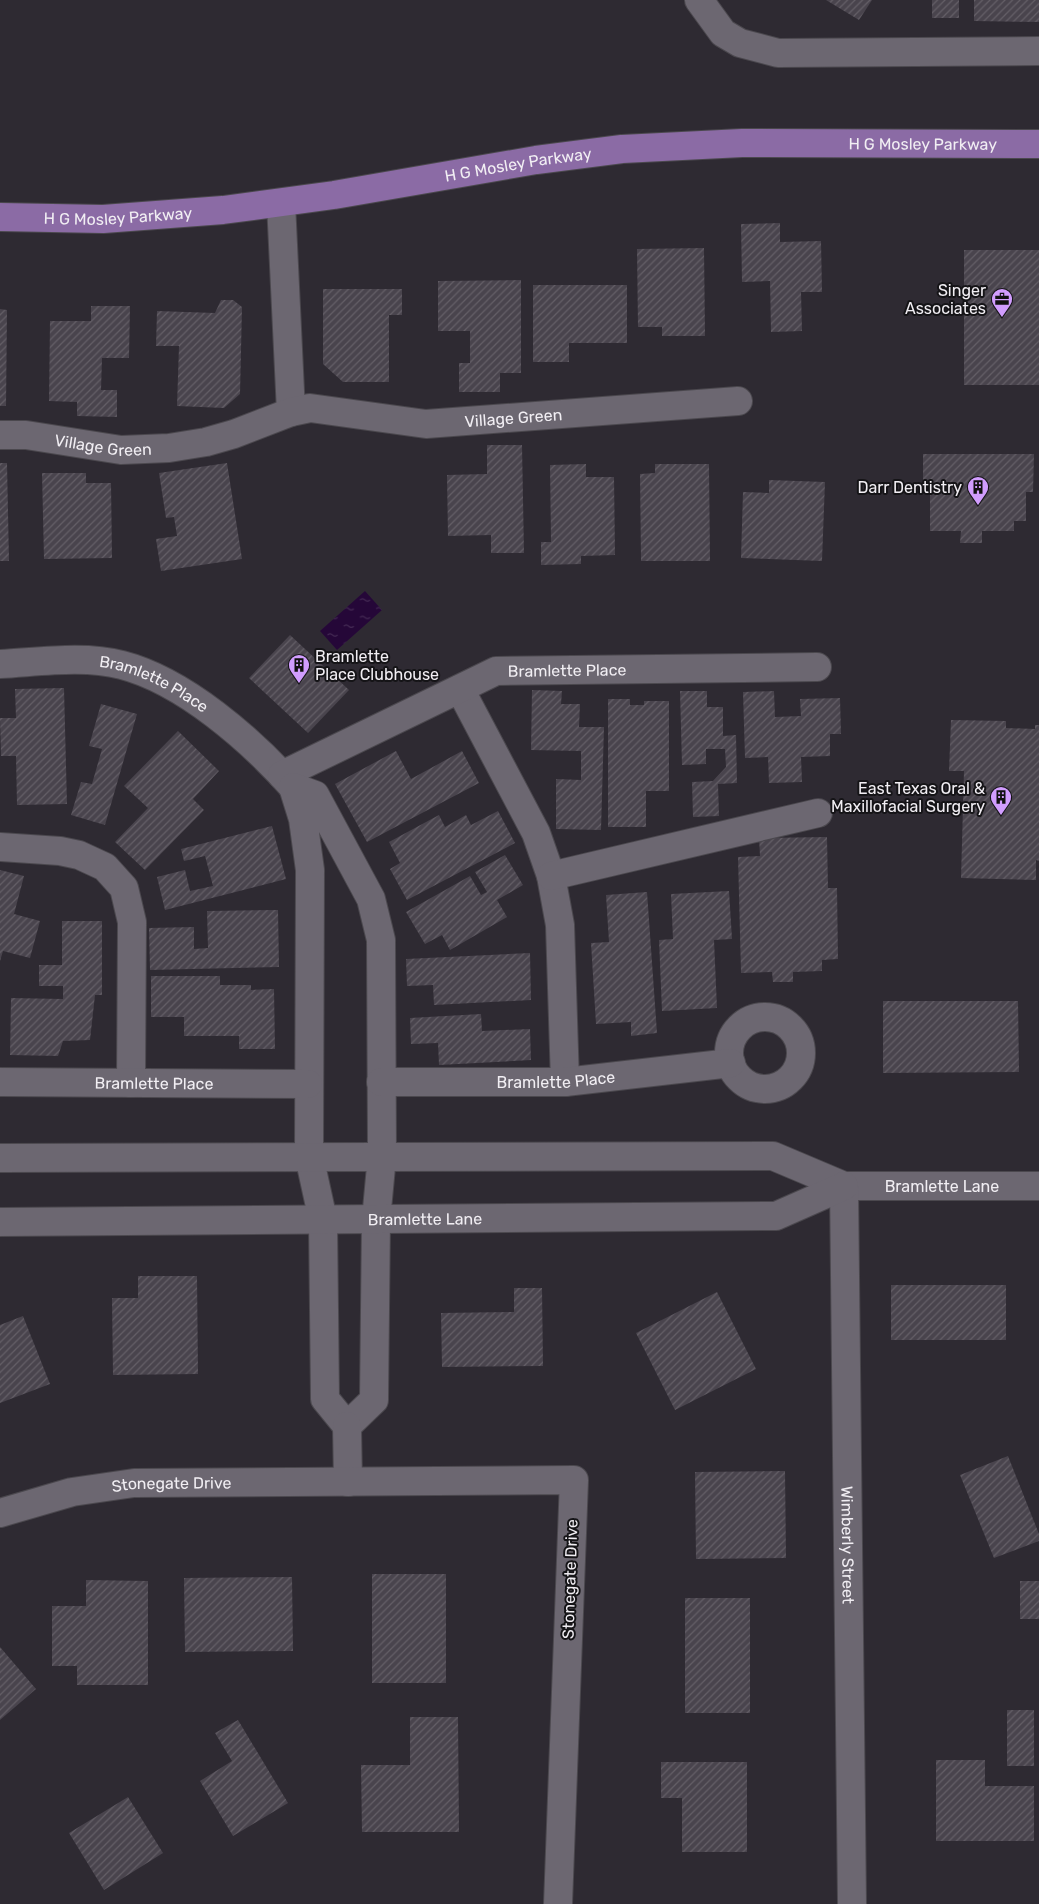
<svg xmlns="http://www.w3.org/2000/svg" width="1039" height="1904" font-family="Rubik,sans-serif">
  <defs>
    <pattern id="water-ripples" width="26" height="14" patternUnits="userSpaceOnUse" patternTransform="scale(1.25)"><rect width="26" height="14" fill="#250738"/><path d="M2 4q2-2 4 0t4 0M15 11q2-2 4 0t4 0" fill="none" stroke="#452b55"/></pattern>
    <pattern id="building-hatch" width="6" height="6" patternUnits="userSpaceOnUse" patternTransform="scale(1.25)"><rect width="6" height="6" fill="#49444d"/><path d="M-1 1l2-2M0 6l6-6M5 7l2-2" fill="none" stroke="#645f67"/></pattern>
  </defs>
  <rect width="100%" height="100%" fill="#2e2a32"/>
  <polygon fill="url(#water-ripples)" points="365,591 382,610 337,650 320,631"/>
  <g fill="url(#building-hatch)">
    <polygon points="826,0 872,0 859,20"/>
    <rect x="932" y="0" width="27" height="18"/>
    <polygon points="974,0 1039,0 1039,22 974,21"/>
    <polygon points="780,223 780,242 821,241 822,292 801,292 802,331 771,332 770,281 742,282 741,224"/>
    <polygon points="704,248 705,336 662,336 662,327 638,327 637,249"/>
    <rect x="964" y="250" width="75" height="135"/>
    <polygon points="521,280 521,373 500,373 500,392 459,392 459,363 470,363 470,331 438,331 438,281"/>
    <polygon points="533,285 627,285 627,343 569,343 569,362 533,362"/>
    <polygon points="323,289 402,289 402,315 389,315 389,382 343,382 323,364"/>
    <polygon points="221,300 233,300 242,307 240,394 224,408 177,406 179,346 156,346 157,311 215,313"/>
    <polygon points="91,306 130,306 129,358 102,358 101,390 117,390 117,417 77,416 77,402 49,401 50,321 91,321"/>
    <polygon points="0,309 7,310 6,406 0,406"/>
    <polygon points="487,445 522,445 524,553 491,553 491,535 448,536 447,475 487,474"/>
    <polygon points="923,454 1034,454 1033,492 1026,492 1026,521 1014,521 1014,531 982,531 982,543 960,543 961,531 930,531 930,485 923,485"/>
    <polygon points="0,463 7,463 9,561 0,561"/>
    <polygon points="227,463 242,559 161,571 156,539 177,536 174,517 166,518 159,473"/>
    <polygon points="586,464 586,477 614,477 615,555 581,556 581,564 541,565 541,542 551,542 550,465"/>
    <polygon points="655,464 709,464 710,561 641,561 640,474 655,473"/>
    <polygon points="42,473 86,473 86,483 111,483 112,558 44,559"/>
    <polygon points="769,480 825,482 822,561 741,558 743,492 769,493"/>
    <polygon points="290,635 349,690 308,733 249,678"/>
    <polygon points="64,688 67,804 17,805 16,756 1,756 0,718 16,718 15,689"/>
    <polygon points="532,690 562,691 561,704 580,704 579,727 604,727 601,830 556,829 556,779 581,780 581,751 531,750"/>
    <polygon points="680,691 707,691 707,707 723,707 723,736 736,735 737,783 718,784 719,816 693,817 692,782 713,781 726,767 725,749 706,749 706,764 682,765"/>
    <polygon points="774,691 775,717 801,716 800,699 840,698 841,734 830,734 830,756 801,757 802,782 769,783 768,757 745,758 743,692"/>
    <polygon points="608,699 630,699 630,705 644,705 644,701 669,701 669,791 646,791 646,827 608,827"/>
    <polygon points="101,704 137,714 105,825 71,815 81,782 92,784 102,749 89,746"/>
    <polygon points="951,720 1006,721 1006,728 1035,729 1035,725 1039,725 1039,861 1036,860 1036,880 961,878 964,771 949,771"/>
    <polygon points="178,731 219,771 193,799 204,810 145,870 115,842 148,808 124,786"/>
    <polygon points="396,751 411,779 462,751 479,783 367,842 335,784"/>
    <polygon points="498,811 515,843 407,900 390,869 400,863 389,842 439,815 445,827 466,815 471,825"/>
    <polygon points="272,826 286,879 165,910 157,877 185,870 190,891 213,886 205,856 184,861 181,849"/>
    <polygon points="827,837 828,888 837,888 838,959 822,960 822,971 793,972 793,982 773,982 772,972 741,973 738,857 760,856 759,838"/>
    <polygon points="505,855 523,885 497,900 507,917 450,950 442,935 425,944 406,912 470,876 481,895 487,892 475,872"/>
    <polygon points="0,870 24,876 14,914 40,921 30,958 3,951 0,961"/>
    <polygon points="729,891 732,939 714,940 717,1008 662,1011 659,940 673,939 671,894"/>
    <polygon points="647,892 657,1033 631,1036 631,1022 596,1024 591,943 609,942 606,895"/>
    <polygon points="278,910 279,967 150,970 149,928 194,927 194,949 208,948 207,911"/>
    <polygon points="62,921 102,921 102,995 95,995 90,1040 63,1041 58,1056 10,1055 11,998 63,999 63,986 39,986 39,965 62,965"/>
    <polygon points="530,953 531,1000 434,1005 433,985 407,986 406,959"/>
    <polygon points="151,976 220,976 220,985 251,985 251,990 274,989 275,1049 239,1049 239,1036 184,1036 184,1017 151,1017"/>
    <polygon points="883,1001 1018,1001 1019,1072 883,1073"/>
    <polygon points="481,1014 482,1031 530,1029 531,1060 439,1065 438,1043 411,1044 410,1018"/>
    <polygon points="138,1276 197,1276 198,1374 113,1375 112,1298 138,1298"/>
    <rect x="891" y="1285" width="115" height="55"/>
    <polygon points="514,1288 542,1288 543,1366 442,1367 441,1313 514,1312"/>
    <polygon points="717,1292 756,1369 675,1410 636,1333"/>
    <polygon points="23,1316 50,1384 0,1403 0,1325"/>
    <polygon points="1008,1456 1039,1534 1039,1541 994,1558 960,1475"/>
    <polygon points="785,1471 786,1558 696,1559 695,1472"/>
    <rect x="372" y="1574" width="74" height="109"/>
    <polygon points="292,1577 293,1651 185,1652 184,1578"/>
    <polygon points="86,1580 148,1581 148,1685 77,1685 77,1666 52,1666 52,1606 86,1606"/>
    <rect x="1020" y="1581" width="19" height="38"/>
    <rect x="685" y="1598" width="65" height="115"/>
    <polygon points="0,1647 36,1689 0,1720"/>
    <rect x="1007" y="1710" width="27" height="56"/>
    <polygon points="410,1717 458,1717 459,1832 362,1832 361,1765 410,1765"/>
    <polygon points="238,1720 288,1803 233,1836 200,1781 232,1761 215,1733"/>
    <polygon points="936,1760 985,1760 985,1786 1034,1786 1034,1841 936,1841"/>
    <polygon points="661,1762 747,1762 747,1852 682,1852 682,1798 661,1798"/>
    <polygon points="128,1797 163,1853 104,1890 69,1833"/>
  </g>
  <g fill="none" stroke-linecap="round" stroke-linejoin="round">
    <g stroke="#4b484e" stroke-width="30">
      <g id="minor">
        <polyline points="699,0 723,33 740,43 778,53 1039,51"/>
        <polyline points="281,203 291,412"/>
        <path id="s1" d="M0,435H26L121,450L169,448L206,442L234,434L291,412L310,408L426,424L738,401"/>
        <path id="s2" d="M0,664C39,662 84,655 122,665C184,681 251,740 293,787"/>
        <polyline points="460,689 536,833 551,876 560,925 565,1082"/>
        <path id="s3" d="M282,775L496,671L817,667"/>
        <polygon points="293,787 315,795 371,899 381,940 382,1156 376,1220 374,1400 347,1426 325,1399 323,1220 309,1156 310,870 303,819"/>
        <polyline points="0,847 60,851 79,855 105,867 124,888 132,922 131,1083"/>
        <polyline points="551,876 818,813"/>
        <circle cx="765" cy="1053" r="36"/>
        <path id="s4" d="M0,1082L308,1084"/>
        <path id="s5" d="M381,1082H565L731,1063"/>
        <path id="s6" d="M0,1158L773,1156L844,1186H1039"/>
        <path id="s7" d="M844,1186L852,1904"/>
        <path id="s8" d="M0,1222L776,1216L844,1186"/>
        <polyline points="347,1426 348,1482"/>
        <path id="s9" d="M0,1513L72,1492L134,1483L574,1480L558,1904"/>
      </g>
    </g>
    <g stroke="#4b484e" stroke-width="30">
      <g id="major">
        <path id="s10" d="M0,217L103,219L223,210L334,195L536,160L622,149L742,143L1039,144"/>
      </g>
    </g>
    <use href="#minor" stroke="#6c6771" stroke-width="28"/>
    <use href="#major" stroke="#8b6ba5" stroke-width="28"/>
  </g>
  <defs>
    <g id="office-pin" transform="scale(1.125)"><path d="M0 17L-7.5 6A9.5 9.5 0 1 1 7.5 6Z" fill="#d19dfe" stroke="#151417"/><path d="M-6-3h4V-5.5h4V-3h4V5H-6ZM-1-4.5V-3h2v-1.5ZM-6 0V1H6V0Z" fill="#111"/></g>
    <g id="building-pin" transform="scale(1.125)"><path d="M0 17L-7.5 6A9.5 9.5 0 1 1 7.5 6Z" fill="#d19dfe" stroke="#151417"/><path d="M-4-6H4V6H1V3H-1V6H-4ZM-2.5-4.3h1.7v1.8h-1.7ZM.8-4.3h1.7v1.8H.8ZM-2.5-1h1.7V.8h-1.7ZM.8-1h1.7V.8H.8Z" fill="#111"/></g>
  </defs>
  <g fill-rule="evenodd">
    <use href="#office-pin" x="1002" y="299"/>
    <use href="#building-pin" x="978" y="487"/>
    <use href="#building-pin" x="299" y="665"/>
    <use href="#building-pin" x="1001" y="797"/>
  </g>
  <g text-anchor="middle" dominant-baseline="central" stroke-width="4" stroke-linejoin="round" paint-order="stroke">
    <g font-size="16" fill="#f1eef3" stroke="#151417">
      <text stroke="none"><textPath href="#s10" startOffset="928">H G Mosley Parkway</textPath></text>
      <text stroke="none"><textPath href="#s10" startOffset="522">H G Mosley Parkway</textPath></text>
      <text stroke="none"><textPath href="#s10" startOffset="118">H G Mosley Parkway</textPath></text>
      <text stroke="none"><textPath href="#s1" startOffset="522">Village Green</textPath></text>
      <text stroke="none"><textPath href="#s1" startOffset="104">Village Green</textPath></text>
      <text stroke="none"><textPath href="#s3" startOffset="309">Bramlette Place</textPath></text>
      <text stroke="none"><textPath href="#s2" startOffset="159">Bramlette Place</textPath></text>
      <text stroke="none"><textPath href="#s5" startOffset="175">Bramlette Place</textPath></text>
      <text stroke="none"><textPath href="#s4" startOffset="154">Bramlette Place</textPath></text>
      <text stroke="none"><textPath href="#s6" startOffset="948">Bramlette Lane</textPath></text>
      <text stroke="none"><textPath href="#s8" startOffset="425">Bramlette Lane</textPath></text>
      <text stroke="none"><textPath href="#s9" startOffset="175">Stonegate Drive</textPath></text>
      <text stroke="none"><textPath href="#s7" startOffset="359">Wimberly Street</textPath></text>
      <text transform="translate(570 1579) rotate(-88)">Stonegate Drive</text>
    </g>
    <g font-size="16" fill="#f1eef3" stroke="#151417" text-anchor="end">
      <text x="986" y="290">Singer<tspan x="986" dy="18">Associates</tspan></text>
      <text x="962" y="487">Darr Dentistry</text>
      <text x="315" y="656" text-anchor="start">Bramlette<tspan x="315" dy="18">Place Clubhouse</tspan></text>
      <text x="985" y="788">East Texas Oral &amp;<tspan x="985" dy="18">Maxillofacial Surgery</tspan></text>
    </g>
  </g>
</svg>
